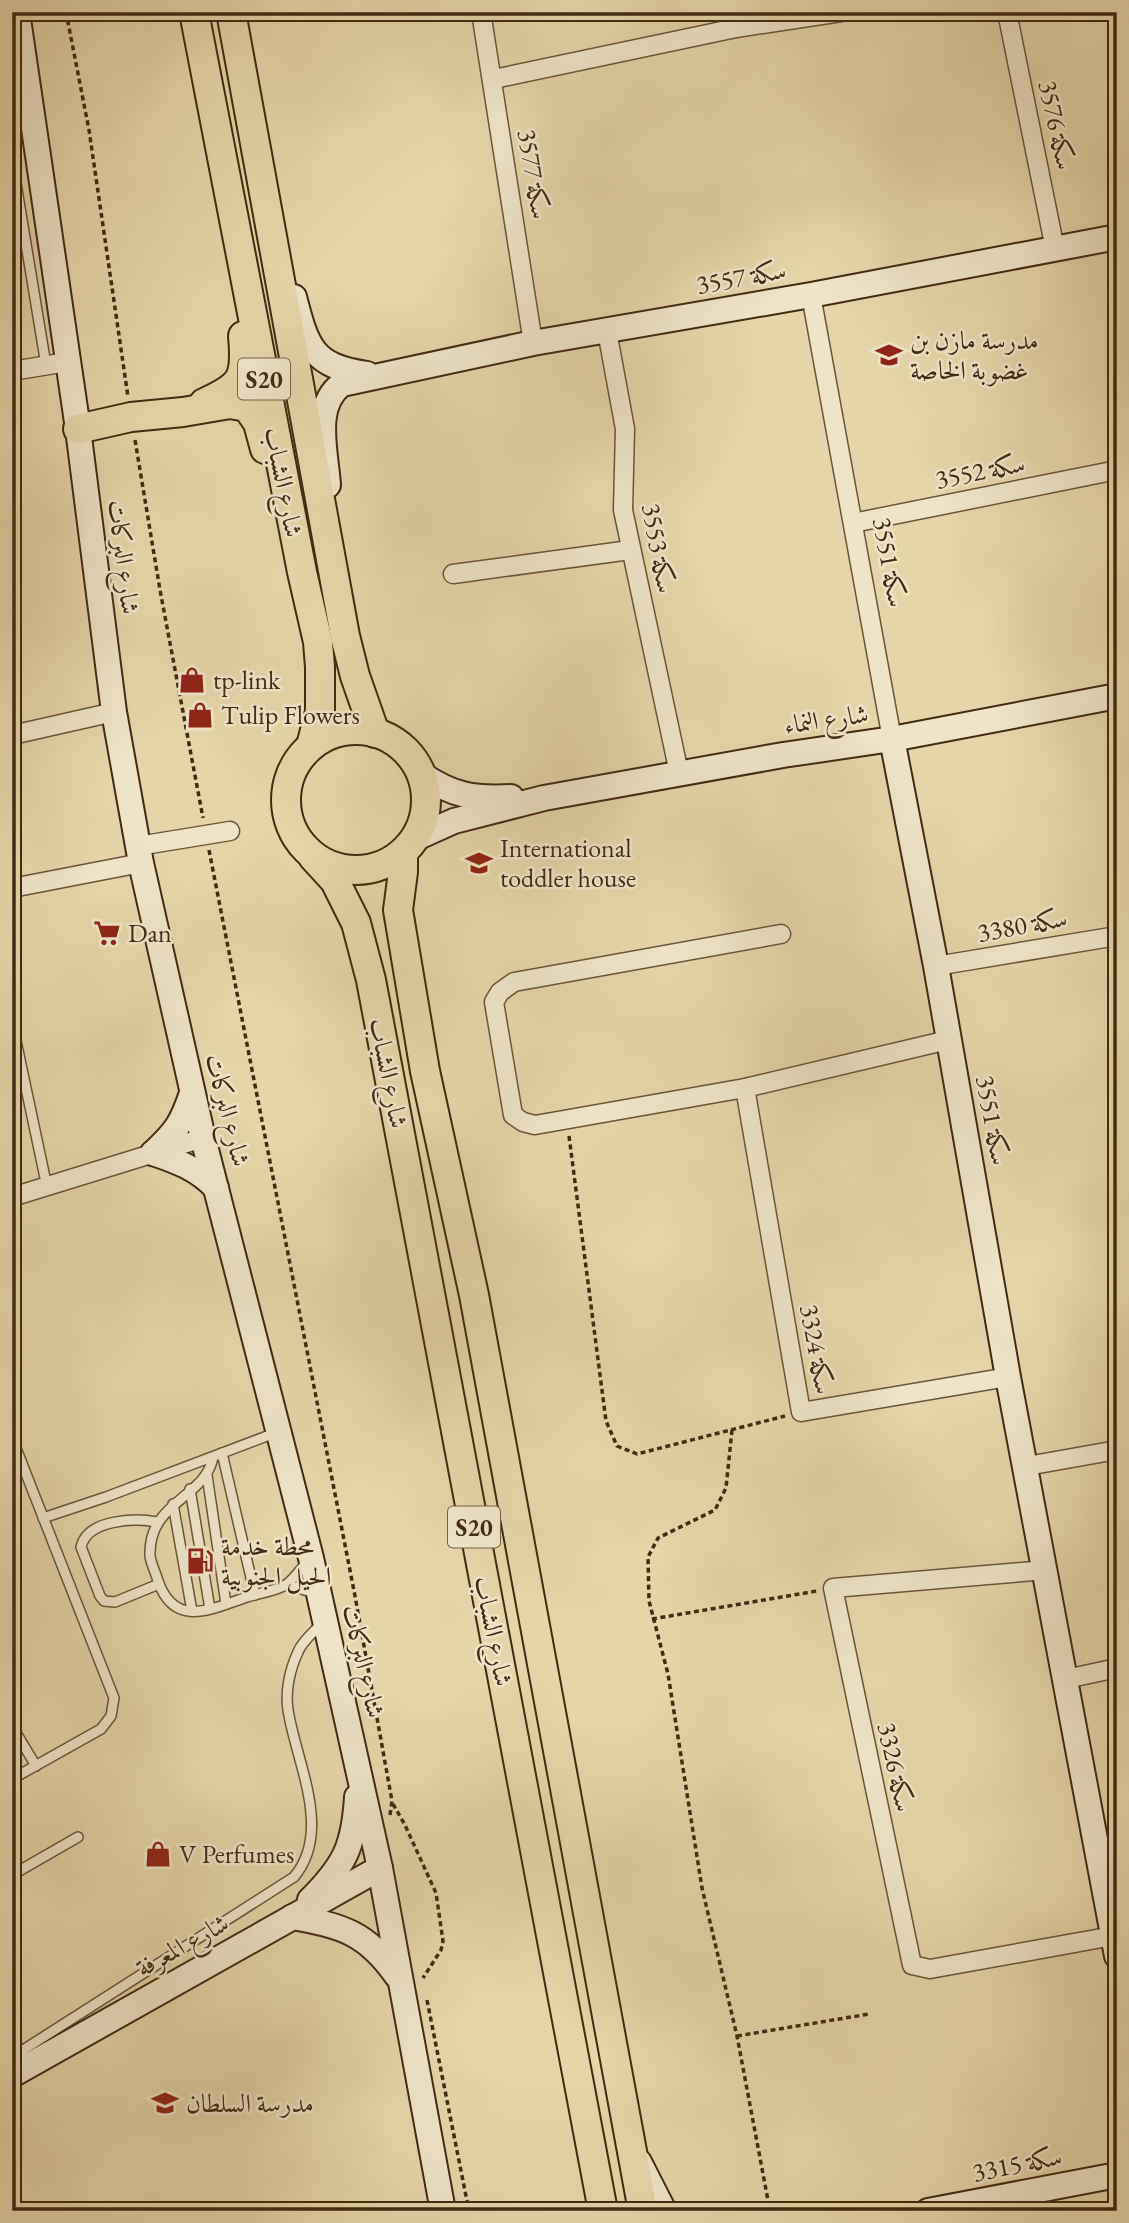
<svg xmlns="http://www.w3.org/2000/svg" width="1129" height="2223" font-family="'EB Garamond',Amiri,serif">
  <rect width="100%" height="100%" fill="#e6d5aa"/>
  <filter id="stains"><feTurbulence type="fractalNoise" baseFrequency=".00286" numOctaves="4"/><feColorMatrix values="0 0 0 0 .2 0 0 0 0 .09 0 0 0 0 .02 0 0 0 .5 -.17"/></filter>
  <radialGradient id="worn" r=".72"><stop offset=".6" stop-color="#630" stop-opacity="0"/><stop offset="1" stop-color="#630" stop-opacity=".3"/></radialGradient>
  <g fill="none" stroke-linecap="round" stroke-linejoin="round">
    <g stroke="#6a553a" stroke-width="12">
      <g id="lane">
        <polyline points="12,159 46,365"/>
        <polyline points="12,1022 47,1187"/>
        <polyline points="12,1438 114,1698 111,1716 101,1729 12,1779"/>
        <polyline points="222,1453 255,1595"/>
        <path d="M213,1457C206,1498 148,1501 150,1556C151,1564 156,1573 158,1581C175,1629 211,1609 247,1597C259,1593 277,1591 287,1584C295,1578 302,1567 309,1560"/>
        <polyline points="207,1475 226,1604"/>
        <polyline points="190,1489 210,1609"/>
        <polyline points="173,1504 192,1611"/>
        <polyline points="43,1518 106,1497 275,1433"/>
        <path d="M157,1522C135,1518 87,1519 81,1547L100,1596L104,1601L115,1602L159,1584"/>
        <polyline points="287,1585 315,1593"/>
        <polyline points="12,1726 36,1766"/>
        <polyline points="12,1875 78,1837"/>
        <polyline points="12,2037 22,2054"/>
        <path d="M20,2052L294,1877C333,1831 296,1762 288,1710C285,1691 290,1669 298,1652C302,1641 314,1632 322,1623"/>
      </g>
    </g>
    <g stroke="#6a553a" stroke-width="21">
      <g id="street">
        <polyline points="481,12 533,343"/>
        <polyline points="1007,12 1055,249"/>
        <polyline points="494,79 736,28 841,12"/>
        <polyline points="811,295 892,739"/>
        <polyline points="607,331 625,429 623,510 679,773"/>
        <polyline points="12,371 67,362"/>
        <polyline points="853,523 1117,470"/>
        <polyline points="453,574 630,550"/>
        <polyline points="12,735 114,712"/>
        <polyline points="138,846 230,831"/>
        <polyline points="12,888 141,863"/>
        <polyline points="781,934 514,982 500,992 494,1002 513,1115 523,1122 535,1125 745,1088 948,1040"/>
        <polyline points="936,966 1117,936"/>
        <polyline points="745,1088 801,1412 1008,1377"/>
        <polyline points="12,1197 203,1138"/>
        <polyline points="1027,1466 1117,1450"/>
        <polyline points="1046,1570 833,1588 912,1965 930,1969 1113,1936"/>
        <polyline points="1066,1679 1117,1668"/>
      </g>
    </g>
    <g stroke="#412a14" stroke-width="28">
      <g id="secondary">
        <polyline points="17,12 78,429 114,712 141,863 203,1138 311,1558 380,1868 443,2211"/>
        <path d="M294,297C307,347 312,366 367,374"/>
        <path d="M328,485C326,453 312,405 342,384L533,343L811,295L1117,237"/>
        <polyline points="892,739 936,966 1008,1377 1117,1956"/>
        <path d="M421,774C453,796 474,799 511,797"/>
        <polyline points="416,838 454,821 544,798 783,755 892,739 1117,696"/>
        <path d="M153,1153C176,1132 182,1123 192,1093"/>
        <path d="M153,1153C177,1161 198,1169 216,1188"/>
        <path d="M310,1900C345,1865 354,1846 357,1797"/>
        <path d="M292,1917C343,1926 367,1933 397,1976"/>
        <polyline points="12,2075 380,1868"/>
        <polyline points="639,2162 664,2211"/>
        <polyline points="928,2211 1117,2175"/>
      </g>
    </g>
    <g stroke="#412a14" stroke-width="32">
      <g id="primary">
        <polyline points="194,12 302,572 318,642 320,667 320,711 311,746"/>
        <polyline points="231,12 345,636 355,676 375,733"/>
        <path d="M204,403C242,386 247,379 243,336"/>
        <polyline points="78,429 131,417 183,412 230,404 247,407 258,423 265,449"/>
        <circle cx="356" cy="800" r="70"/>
        <polyline points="403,853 403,872 398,910 425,1071 474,1295 643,2211"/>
        <polyline points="313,857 335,881 356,923 371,980 603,2211"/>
      </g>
    </g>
    <g stroke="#412a14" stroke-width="3.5" stroke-dasharray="5 3.5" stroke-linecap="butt">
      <polyline points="66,12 89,130 128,397"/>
      <polyline points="135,440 160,590 203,818"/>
      <polyline points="209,850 355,1596 392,1801 390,1815"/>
      <polyline points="569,1136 606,1421 617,1446 637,1454 785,1416"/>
      <polyline points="732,1430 726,1488 715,1510 658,1538 648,1557 649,1601 668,1674 702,1888 737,2036 770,2211"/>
      <polyline points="652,1619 817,1591"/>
      <polyline points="393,1804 405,1825 436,1893 443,1941 441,1950 423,1978"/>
      <polyline points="427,2000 469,2211"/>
      <polyline points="737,2036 869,2014"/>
    </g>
    <use href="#lane" stroke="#efe4c8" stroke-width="9"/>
    <use href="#street" stroke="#efe4c8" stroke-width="18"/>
    <use href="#secondary" stroke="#efe4c8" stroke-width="24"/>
    <use href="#primary" stroke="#e6d5aa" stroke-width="28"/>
  </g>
  <defs>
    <g id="school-bare" transform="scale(2.1)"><path d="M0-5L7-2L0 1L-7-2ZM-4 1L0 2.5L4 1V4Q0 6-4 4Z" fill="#8f2418" stroke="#efe4c8" stroke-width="2.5" paint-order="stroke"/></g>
    <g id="shop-bare" transform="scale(2.1)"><path d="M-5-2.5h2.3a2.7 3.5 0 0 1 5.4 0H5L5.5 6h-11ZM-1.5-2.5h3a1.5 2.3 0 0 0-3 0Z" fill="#8f2418" stroke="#efe4c8" stroke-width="2.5" paint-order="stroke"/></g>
    <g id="supermarket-bare" transform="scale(2.1)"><path d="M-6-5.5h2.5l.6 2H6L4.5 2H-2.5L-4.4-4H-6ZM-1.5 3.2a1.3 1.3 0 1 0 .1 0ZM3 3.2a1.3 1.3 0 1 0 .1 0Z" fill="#8f2418" stroke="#efe4c8" stroke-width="2.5" paint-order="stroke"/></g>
    <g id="fuel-bare" transform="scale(2.1)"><path d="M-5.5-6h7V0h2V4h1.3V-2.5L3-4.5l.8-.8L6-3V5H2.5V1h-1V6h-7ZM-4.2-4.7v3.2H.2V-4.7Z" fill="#8f2418" stroke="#efe4c8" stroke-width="2.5" paint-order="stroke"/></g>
  </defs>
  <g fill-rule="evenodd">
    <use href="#school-bare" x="889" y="355"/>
    <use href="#shop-bare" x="192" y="680"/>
    <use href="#shop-bare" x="200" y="715"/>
    <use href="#school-bare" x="479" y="863"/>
    <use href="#supermarket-bare" x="107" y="933"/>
    <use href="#fuel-bare" x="200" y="1561"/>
    <use href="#shop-bare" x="158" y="1854"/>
    <use href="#school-bare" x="165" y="2103"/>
  </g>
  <g text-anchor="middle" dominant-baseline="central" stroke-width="5" stroke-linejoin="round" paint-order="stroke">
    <g fill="#efe4c8" stroke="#75624a" stroke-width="2">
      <rect x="238" y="358.5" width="52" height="41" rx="5"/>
      <rect x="448" y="1506.5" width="52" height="41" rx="5"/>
    </g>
    <g font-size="24" font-weight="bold" fill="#412a14">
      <text x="264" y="379">S20</text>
      <text x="474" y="1527">S20</text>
    </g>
    <g font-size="26" fill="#412a14" stroke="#efe4c8">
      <text transform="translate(1057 125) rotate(78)">سكة 3576</text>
      <text transform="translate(534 174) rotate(81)">سكة 3577</text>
      <text transform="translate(741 277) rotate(-10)">سكة 3557</text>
      <text transform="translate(980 471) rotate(-11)">سكة 3552</text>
      <text transform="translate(284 482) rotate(79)">شارع الشباب</text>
      <text transform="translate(659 548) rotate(80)">سكة 3553</text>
      <text transform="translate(124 557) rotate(83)">شارع البركات</text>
      <text transform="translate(890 562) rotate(80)">سكة 3551</text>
      <text transform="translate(826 719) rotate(-8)">شارع النماء</text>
      <text transform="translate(1022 925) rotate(-10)">سكة 3380</text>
      <text transform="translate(389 1073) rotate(79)">شارع الشباب</text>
      <text transform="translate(228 1110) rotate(76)">شارع البركات</text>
      <text transform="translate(993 1120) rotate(80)">سكة 3551</text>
      <text transform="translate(817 1349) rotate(80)">سكة 3324</text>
      <text transform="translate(494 1631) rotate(79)">شارع الشباب</text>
      <text transform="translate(364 1661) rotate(77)">شارع البركات</text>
      <text transform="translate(896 1767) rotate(78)">سكة 3326</text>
      <text transform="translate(182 1945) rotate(-29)">شارع المعرفة</text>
      <text transform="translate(1017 2164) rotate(-11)">سكة 3315</text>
    </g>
    <g font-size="26" fill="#412a14" stroke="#efe4c8" text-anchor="start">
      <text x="910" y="340">مدرسة مازن بن<tspan x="910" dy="30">غضوبة الخاصة</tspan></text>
      <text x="213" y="680">tp-link</text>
      <text x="221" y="715">Tulip Flowers</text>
      <text x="500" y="848">International<tspan x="500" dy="30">toddler house</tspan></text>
      <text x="128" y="933">Dan</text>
      <text x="221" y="1546">محطة خدمة<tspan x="221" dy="30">الحيل الجنوبية</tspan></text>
      <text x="179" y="1854">V Perfumes</text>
      <text x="186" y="2103">مدرسة السلطان</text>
    </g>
  </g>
  <rect width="1129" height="2223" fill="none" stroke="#e6d5aa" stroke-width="42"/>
  <rect x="14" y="14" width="1101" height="2195" fill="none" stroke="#412a14" stroke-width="3.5"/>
  <rect x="21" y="21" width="1087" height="2181" fill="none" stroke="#412a14" stroke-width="2"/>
  <rect width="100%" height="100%" filter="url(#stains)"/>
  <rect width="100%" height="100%" fill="url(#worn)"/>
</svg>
